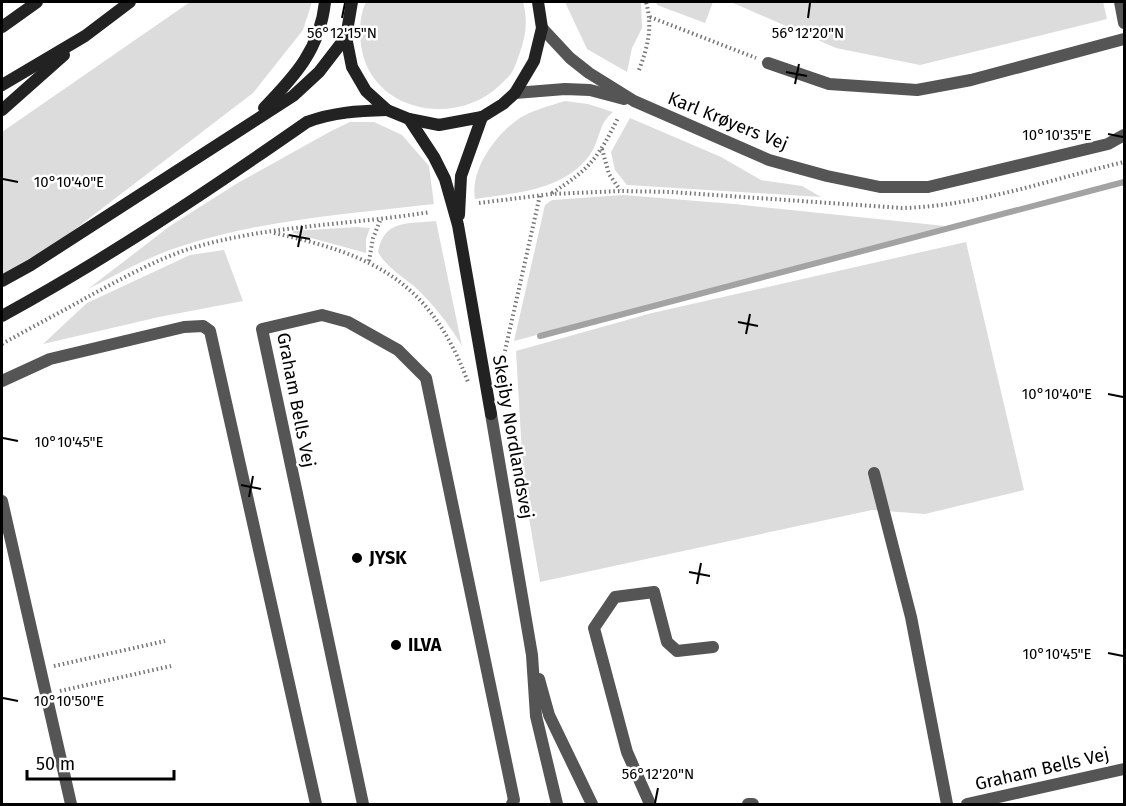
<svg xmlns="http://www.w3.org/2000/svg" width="1126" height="806" font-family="'Fira Sans',sans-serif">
  <rect width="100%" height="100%" fill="#fff"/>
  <g fill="#dcdcdc">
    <polygon points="190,2 312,2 303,30 253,93 2,285 2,132"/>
    <path d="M366,2H523C528,20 526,37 519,55C517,60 515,67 512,72C509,77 504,81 500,85C457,127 375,113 362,51C359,35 359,16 366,2Z"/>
    <polygon points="565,2 641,2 642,28 632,48 627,72 587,49"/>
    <polygon points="656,2 713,2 705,23 657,5"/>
    <polygon points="731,2 1103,2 1107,19 920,65 836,48"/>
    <path d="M565,101L588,104L613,112C597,125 601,140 589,156C563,191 514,193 475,199C470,170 495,136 517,120C531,110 550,106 565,101Z"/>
    <polygon points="630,118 721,157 761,180 802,186 821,197 627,185 615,170 611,152"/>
    <path d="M350,122H374L402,135L429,166L434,204C350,214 266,219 185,245C151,255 120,273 88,289L170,226L236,184L333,130Z"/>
    <polygon points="623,195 734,204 945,226 514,341 545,205 552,200"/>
    <path d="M436,221L462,346C449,324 434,305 415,287C402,276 387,268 378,252C384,219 408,224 436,221Z"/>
    <polygon points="357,227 370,228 366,239 366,253 293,233 293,231"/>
    <polygon points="966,242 1024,490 925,514 872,510 540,582 524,489 516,351 652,313"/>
    <polygon points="224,250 243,301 159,317 43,344 87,303 190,255"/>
  </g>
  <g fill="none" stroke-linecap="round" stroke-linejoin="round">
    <polyline stroke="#a3a3a3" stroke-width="6" points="540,336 1124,182"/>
    <g stroke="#777" stroke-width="4" stroke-dasharray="1.5 3" stroke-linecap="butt">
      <polyline points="650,17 756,58"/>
      <path d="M639,70C648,46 653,27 646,2"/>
      <polyline points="602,149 609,174 620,190"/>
      <path d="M552,193C590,169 598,158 618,118"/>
      <path d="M479,203L551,194L621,191L671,192L902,208C979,206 1051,179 1124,162"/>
      <path d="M274,233C374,255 430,281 468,382"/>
      <polyline points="369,261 373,238 380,221"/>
      <path d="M2,344C32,327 63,311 93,294C125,277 157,259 192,248C269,225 351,225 430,212"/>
      <polyline points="500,373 540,195"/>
      <polyline points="54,666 165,641"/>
      <polyline points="60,691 171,666"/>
    </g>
    <g stroke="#555" stroke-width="12">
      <polyline points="768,63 829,84 917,90 971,80 1124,39"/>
      <polyline points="2,381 50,359 184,327 203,326 210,331 316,804"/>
      <polyline points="874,473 911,617 947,804"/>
      <polyline points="2,501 71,804"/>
      <polyline points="363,804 262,329 322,315 348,322 398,350 426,378 514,800 512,804"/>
      <polyline points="650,804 627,752 594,628 615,597 654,592 667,642 677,651 713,647"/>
      <polyline points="748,804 753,804"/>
    </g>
    <g stroke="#555" stroke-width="12">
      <polyline points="1120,2 1124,23"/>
      <polyline points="542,28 570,58 589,73 634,101 769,160 827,176 880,187 928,187 1108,144 1124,135"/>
      <polyline points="515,93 565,89 590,90 624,99"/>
      <polyline points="491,414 532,655 536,716 557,804"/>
      <polyline points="539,679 549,715 592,804"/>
      <polyline points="967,804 1124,769"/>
    </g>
    <g stroke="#222" stroke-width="12">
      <polyline points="352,2 346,37 352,67 366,91 387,110 409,119 439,125 482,117 503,104 515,93 534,61 542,28 538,2"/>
      <polyline points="2,27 37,2"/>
      <polyline points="2,85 85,36 130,2"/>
      <path d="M264,108C295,76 320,49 325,2"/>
      <polyline points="2,110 64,55"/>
      <polyline points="409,119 434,157 445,179 458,225 491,414"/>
      <polyline points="459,215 461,176 482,117"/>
      <polyline points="2,281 31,265 293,96 319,72 346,37"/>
      <path d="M2,316C108,258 208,191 307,122C334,112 358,111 387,110"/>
    </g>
  </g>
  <path fill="none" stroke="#000" stroke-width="2" d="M342,18L345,3M808,18L810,3M786,72L807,76M795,84L799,64M1108,134L1123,137M3,179L18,182M289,235L310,239M298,247L302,226M738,322L758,326M746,334L750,314M1108,394L1123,397M3,438L18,441M241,485L261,489M249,497L253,476M689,572L710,576M697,584L701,563M1108,653L1123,656M3,698L18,701M655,803L658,788"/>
  <g fill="#000" stroke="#fff" stroke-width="2">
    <circle cx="357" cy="558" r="6"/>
    <circle cx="396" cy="645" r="6"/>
  </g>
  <g text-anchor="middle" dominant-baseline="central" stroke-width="5" stroke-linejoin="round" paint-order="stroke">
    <g font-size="18" fill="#000" stroke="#fff">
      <text transform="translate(728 121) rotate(22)">Karl Krøyers Vej</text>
      <text transform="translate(296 400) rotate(79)">Graham Bells Vej</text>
      <text transform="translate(513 437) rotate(80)">Skejby Nordlandsvej</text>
      <text transform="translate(1042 769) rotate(-13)">Graham Bells Vej</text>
    </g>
    <g font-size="18" font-weight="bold" fill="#000" stroke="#fff" text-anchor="start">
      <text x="369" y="558">JYSK</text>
      <text x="408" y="645">ILVA</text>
    </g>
  </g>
  <g font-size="15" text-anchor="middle" fill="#000" stroke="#fff" stroke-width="5" stroke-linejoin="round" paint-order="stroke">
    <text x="342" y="38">56°12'15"N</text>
    <text x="808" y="38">56°12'20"N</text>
    <text x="1057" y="140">10°10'35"E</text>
    <text x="69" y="187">10°10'40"E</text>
    <text x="1057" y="399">10°10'40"E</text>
    <text x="69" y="447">10°10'45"E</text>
    <text x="1057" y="659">10°10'45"E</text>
    <text x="69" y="706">10°10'50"E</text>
    <text x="658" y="779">56°12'20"N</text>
  </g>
  <rect width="1126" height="806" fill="none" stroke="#000000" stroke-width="6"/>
  <path d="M27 770v9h147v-9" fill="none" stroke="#000000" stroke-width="3"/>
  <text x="36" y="770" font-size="18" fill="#000000" stroke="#ffffff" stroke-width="4.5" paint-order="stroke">50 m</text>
</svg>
